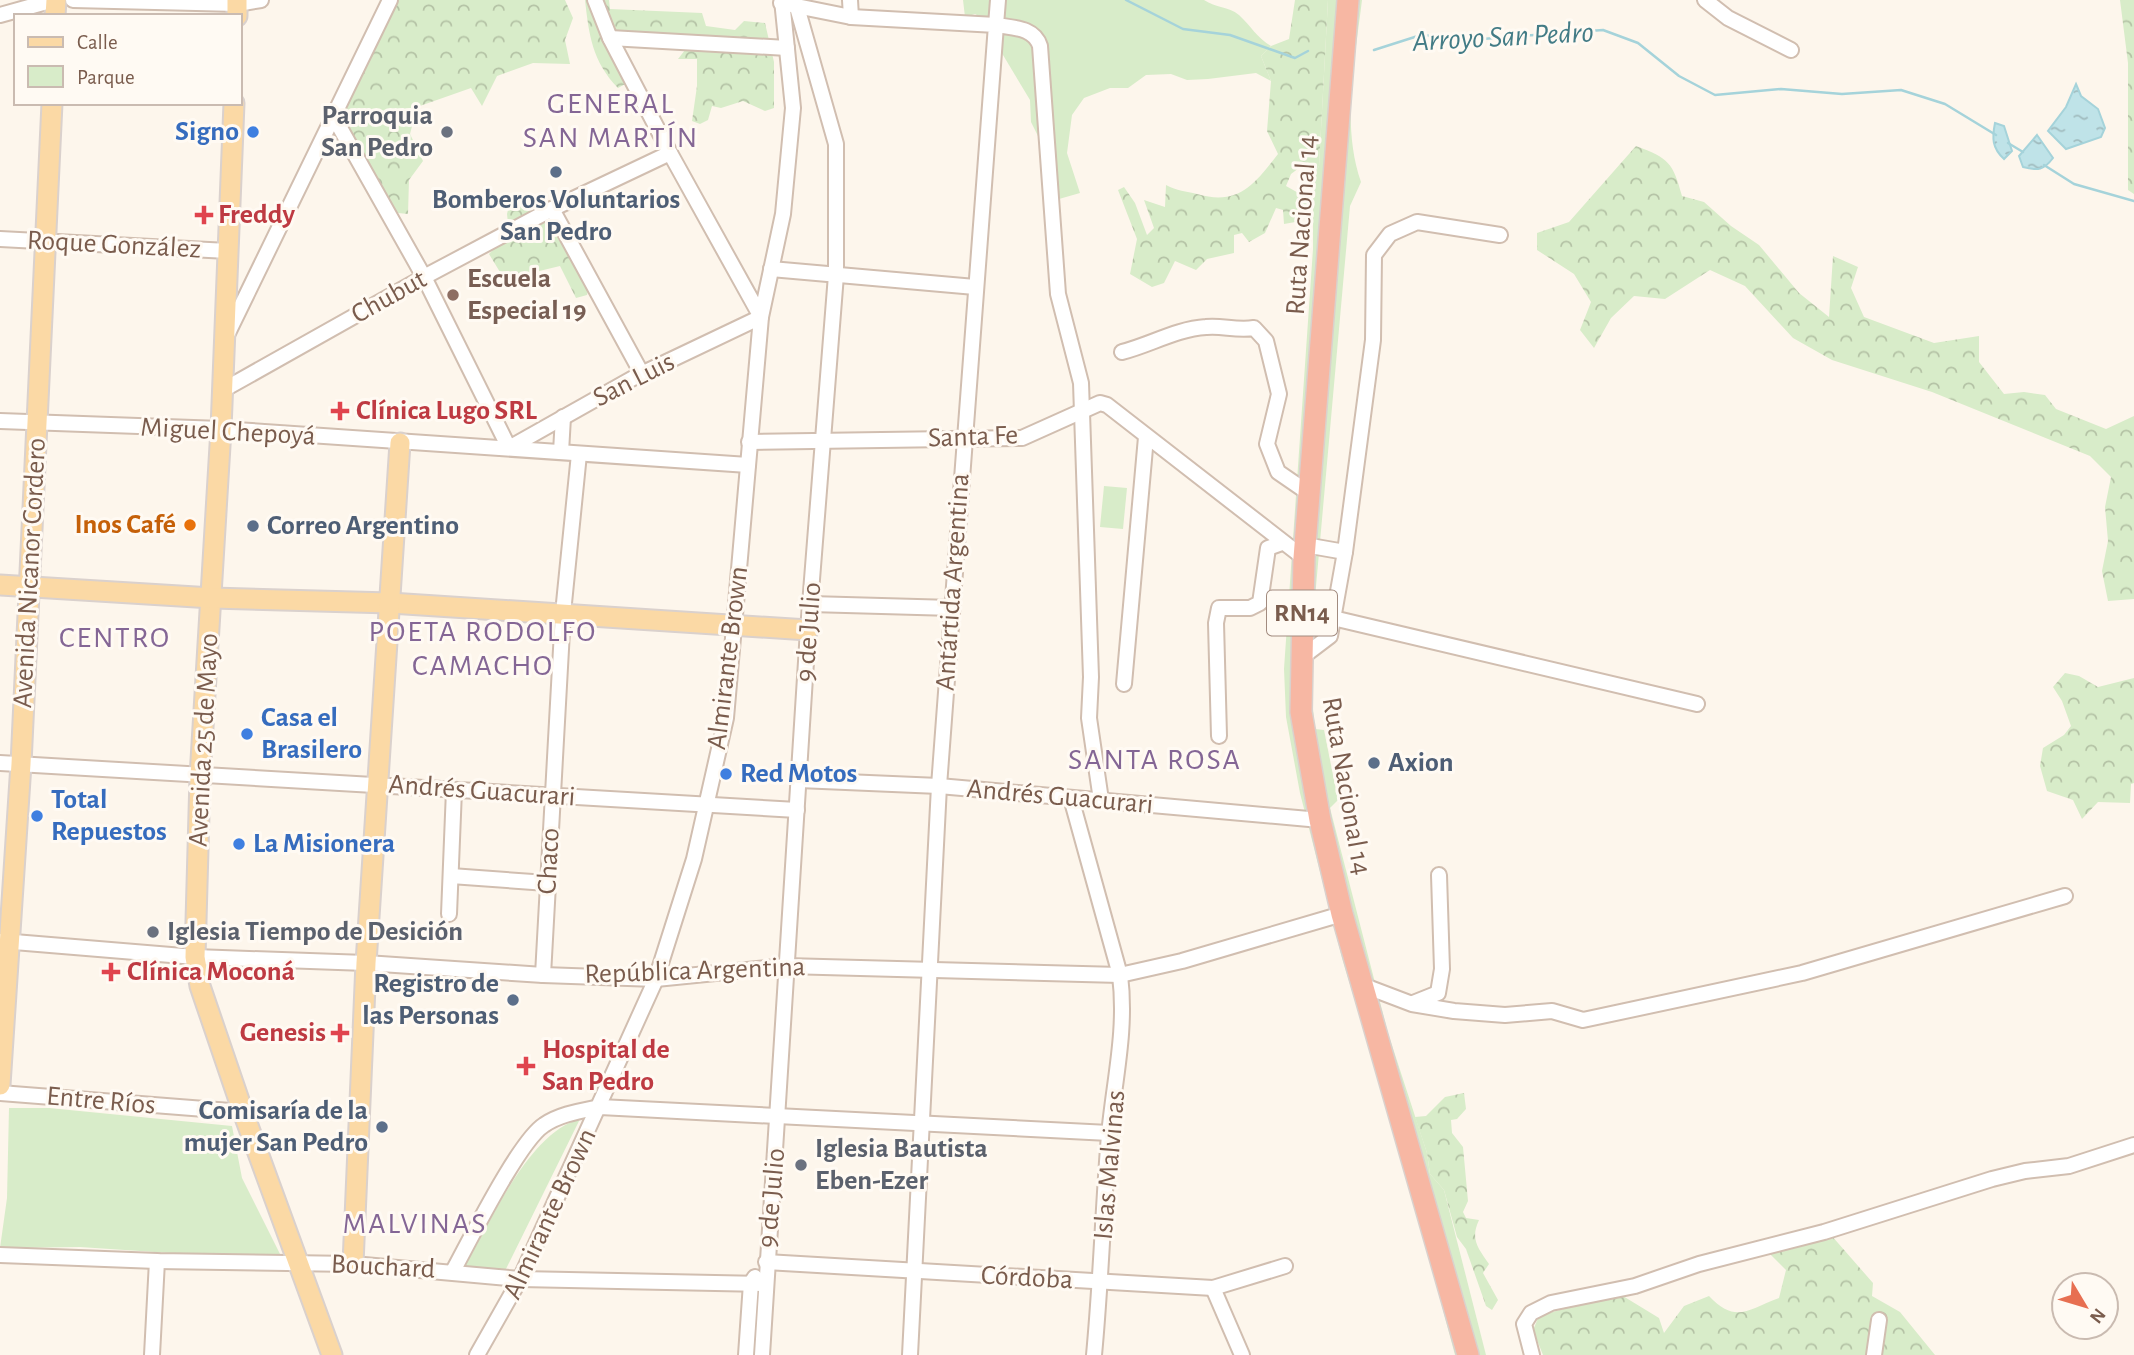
<svg xmlns="http://www.w3.org/2000/svg" width="2134" height="1355" font-family="'Alegreya Sans',sans-serif">
  <defs>
    <pattern id="forest-crowns" width="20" height="18" patternUnits="userSpaceOnUse" patternTransform="scale(1.75)"><rect width="20" height="18" fill="#d8ecc9"/><path d="M2 6a3 3 0 1 1 6 0M12 15a3 3 0 1 1 6 0" fill="none" stroke="#b4c2a5"/></pattern>
    <pattern id="water-ripples" width="26" height="14" patternUnits="userSpaceOnUse" patternTransform="scale(1.75)"><rect width="26" height="14" fill="#bfe3e8"/><path d="M2 4q2-2 4 0t4 0M15 11q2-2 4 0t4 0" fill="none" stroke="#a0bbbe"/></pattern>
  </defs>
  <rect width="100%" height="100%" fill="#fdf6ec"/>
  <g fill="#d8ecc9">
    <path d="M963,0H1204C1216,8 1228,6 1239,15C1250,25 1258,39 1271,46L1261,56L1271,81L1256,73L1208,79L1187,80L1171,74L1146,75L1128,88H1110L1084,98L1072,115L1067,153L1080,193L1052,201L1042,144L1031,122L1030,100L997,45L996,25L975,14L965,17Z"/>
    <path d="M1328,0H1362C1355,59 1341,125 1361,182L1350,206L1313,620L1311,689L1315,729L1324,730L1338,800L1330,808L1388,1033L1427,1153L1430,1174L1444,1190L1486,1355H1455L1404,1164L1342,958L1300,793L1286,717L1284,669L1313,249V177L1319,166Z"/>
    <polygon points="1104,486 1127,488 1123,529 1100,527"/>
    <polygon points="9,1108 49,1108 232,1126 242,1178 280,1254 275,1260 80,1247 0,1248 7,1198"/>
    <path d="M580,1119L505,1271L465,1266C490,1223 529,1132 580,1119Z"/>
  </g>
  <g fill="url(#forest-crowns)">
    <polygon points="397,0 565,0 573,18 565,40 570,64 533,63 497,76 482,106 471,88 417,107 410,134 423,161 409,180 408,214 388,212 343,115"/>
    <path d="M585,0H609L610,9L702,13L706,26L735,30L744,21L765,23L774,62V108L765,111L743,101L721,108L712,106L708,120L700,124L692,121L697,86V59H678L696,36L613,34L627,83L618,88C592,61 589,35 585,0Z"/>
    <path d="M1295,0H1328L1319,166L1313,177L1299,168L1291,174L1286,186L1302,195L1308,206L1301,221L1284,224L1283,210L1276,208L1265,233L1249,242L1242,233L1234,235V253L1207,259L1196,270L1175,261L1164,283L1152,287L1130,274L1137,239L1118,190L1124,187L1135,203L1147,235L1154,228L1144,200L1165,207L1166,185C1177,191 1186,191 1197,194C1238,206 1254,185 1278,154L1267,131L1271,81L1261,56L1271,46L1289,39Z"/>
    <polygon points="2120,0 2134,0 2134,194 2128,190 2128,63"/>
    <path d="M1636,146C1669,158 1673,163 1682,196L1704,202L1731,226L1759,245L1799,293L1829,317L1833,256L1858,267L1851,288L1864,317L1934,343L1979,336V362L2004,394L2024,392L2045,395L2056,409L2106,429L2134,416V599L2108,601L2102,571L2108,541L2105,507L2111,477L2090,456L1932,392L1832,360L1793,338L1745,286L1710,270L1665,299L1634,296L1611,318L1594,348L1580,330L1591,302L1574,274L1537,250V233L1569,222Z"/>
    <polygon points="511,197 519,197 520,205 544,210 590,284 587,295 576,298 560,266 527,274 522,286 506,289 503,277 489,254 509,233 507,214"/>
    <polygon points="2065,673 2079,676 2098,687 2134,678 2134,783 2131,784 2130,803 2098,802 2082,819 2073,800 2047,791 2040,766 2043,748 2064,735 2071,726 2062,701 2053,687"/>
    <path d="M1464,1093L1466,1109L1457,1119L1451,1120L1452,1133L1463,1147L1468,1201L1463,1212L1466,1218L1479,1220C1470,1239 1478,1248 1489,1264L1483,1273L1498,1300L1492,1310L1486,1306L1466,1249L1457,1237L1444,1190L1430,1174L1427,1153L1415,1117L1426,1116L1445,1097Z"/>
    <path d="M1824,1227L1873,1283L1872,1296L1900,1312L1935,1355H1543L1533,1330L1539,1316L1618,1293L1659,1318L1664,1333L1684,1306L1709,1296C1736,1324 1747,1310 1779,1298L1786,1270L1771,1255L1787,1235Z"/>
  </g>
  <g fill="url(#water-ripples)" stroke="#a5d3da" stroke-width="2">
    <polygon points="2076,84 2081,96 2098,109 2105,128 2101,137 2066,149 2048,131 2066,107"/>
    <path d="M1995,123L2004,126L2012,151L2004,159C1992,148 1992,138 1995,123Z"/>
    <path d="M2037,135L2053,158C2044,170 2038,171 2023,167L2019,156Z"/>
  </g>
  <g fill="none" stroke-linecap="round" stroke-linejoin="round">
    <g stroke="#a5d3da" stroke-width="2.5">
      <polyline points="1126,0 1183,29 1230,35 1295,58 1308,51"/>
      <polyline points="1374,50 1421,35 1468,40 1603,30 1638,43 1679,76 1715,95 1781,89 1842,94 1901,90 1945,104 1996,135"/>
      <polyline points="2008,143 2023,152"/>
      <polyline points="2044,165 2074,184 2134,201"/>
    </g>
    <g stroke="#d1beb0" stroke-width="18">
      <g id="minor">
        <polyline points="73,0 237,4 261,0"/>
        <polyline points="850,0 851,17"/>
        <path d="M998,0L996,25C1013,28 1034,27 1040,46L1058,294L1081,383L1091,677L1089,718L1101,800"/>
        <polyline points="1705,0 1728,18 1791,50"/>
        <polyline points="781,3 851,17 996,25 939,786 910,1355"/>
        <polyline points="0,15 54,0"/>
        <polyline points="610,38 787,48"/>
        <polyline points="335,119 424,277 509,448"/>
        <polyline points="552,209 642,374"/>
        <polyline points="0,239 228,251"/>
        <polyline points="771,269 975,287"/>
        <polyline points="227,335 390,0"/>
        <path d="M1122,352C1150,345 1176,329 1206,327C1222,325 1236,331 1254,328L1266,341L1279,394L1267,444L1278,472L1310,494"/>
        <polyline points="223,390 424,277 552,209 670,153"/>
        <polyline points="0,421 221,429 748,465"/>
        <polyline points="749,442 1022,438 1100,403 1107,405 1304,558"/>
        <polyline points="509,448 635,377 761,317 670,153 610,38 595,0"/>
        <polyline points="561,452 563,417"/>
        <polyline points="1305,545 1345,552"/>
        <polyline points="810,604 953,608"/>
        <polyline points="1333,618 1697,704"/>
        <polyline points="1301,658 1330,636 1345,552 1373,340 1374,255 1390,234 1417,222 1500,235"/>
        <polyline points="1124,684 1146,437"/>
        <polyline points="1219,736 1216,623 1219,608 1250,608 1260,603 1268,548 1282,543"/>
        <polyline points="0,763 797,810"/>
        <polyline points="799,780 939,786 1320,820"/>
        <path d="M1071,798L1120,975C1127,1030 1114,1081 1109,1135C1103,1208 1101,1282 1094,1355"/>
        <polyline points="451,876 547,883"/>
        <polyline points="449,914 454,790"/>
        <polyline points="2,941 195,957 366,963 543,975 656,979 786,966 1120,975 1182,961 1342,914"/>
        <polyline points="543,975 563,613 579,454"/>
        <polyline points="1362,985 1412,1004 1454,1011 1505,1015 1552,1011 1583,1020 1802,973 2065,896"/>
        <polyline points="1413,1003 1438,993 1442,969 1439,875"/>
        <polyline points="0,1093 243,1112"/>
        <polyline points="0,1255 157,1261 353,1264 520,1279 766,1284"/>
        <polyline points="766,1262 1213,1288 1285,1266"/>
        <path d="M453,1271C470,1240 519,1141 544,1125C560,1114 581,1111 600,1107L1109,1133"/>
        <polyline points="1213,1288 1242,1355"/>
        <polyline points="152,1355 157,1261"/>
        <polyline points="477,1355 520,1279 656,979 694,859 726,718 761,317 783,214 793,108 782,0"/>
        <polyline points="746,1355 751,1283 755,1277"/>
        <polyline points="762,1355 808,630 836,275 836,144 797,7"/>
        <polyline points="1532,1355 1524,1324 1531,1313 1551,1303 1635,1286 1699,1264 1824,1232 1992,1179 2025,1171 2069,1166 2134,1145"/>
        <polyline points="1874,1355 1879,1320"/>
      </g>
    </g>
    <g stroke="#dad1cd" stroke-width="23">
      <g id="major">
        <polyline points="55,16 56,0"/>
        <polyline points="237,16 237,0"/>
        <polyline points="234,103 221,429 200,777 195,957 200,986 243,1112 332,1355"/>
        <polyline points="0,585 212,598 390,603 808,630"/>
        <polyline points="0,1085 21,764 52,103"/>
        <polyline points="353,1264 366,963 400,443"/>
      </g>
    </g>
    <g stroke="#dad1cd" stroke-width="24">
      <polyline id="highway" points="1348,0 1304,558 1301,712 1320,820 1342,914 1468,1355"/>
    </g>
    <use href="#minor" stroke="#fff" stroke-width="14"/>
    <use href="#major" stroke="#fbd9a5" stroke-width="19"/>
    <use href="#highway" stroke="#f7b7a3" stroke-width="21"/>
  </g>
  <g fill="#3f7fe0" stroke="#fffaf3" stroke-width="2.5">
    <circle cx="253" cy="132" r="7"/>
    <circle cx="247" cy="734" r="7"/>
    <circle cx="726" cy="774" r="7"/>
    <circle cx="37" cy="816" r="7"/>
    <circle cx="239" cy="844" r="7"/>
  </g>
  <g fill="#6b7280" stroke="#fffaf3" stroke-width="2.5">
    <circle cx="447" cy="132" r="7"/>
    <circle cx="153" cy="932" r="7"/>
    <circle cx="801" cy="1165" r="7"/>
  </g>
  <g fill="#5c6f8a" stroke="#fffaf3" stroke-width="2.5">
    <circle cx="556" cy="172" r="7"/>
    <circle cx="253" cy="526" r="7"/>
    <circle cx="1374" cy="763" r="7"/>
    <circle cx="513" cy="1000" r="7"/>
    <circle cx="382" cy="1127" r="7"/>
  </g>
  <g fill="#e0444e" stroke="#fffaf3" stroke-width="2.5">
    <path d="M200.5 204.5h7v7h7v7h-7v7h-7v-7h-7v-7h7z"/>
    <path d="M336.5 400.5h7v7h7v7h-7v7h-7v-7h-7v-7h7z"/>
    <path d="M107.5 961.5h7v7h7v7h-7v7h-7v-7h-7v-7h7z"/>
    <path d="M336.5 1022.5h7v7h7v7h-7v7h-7v-7h-7v-7h7z"/>
    <path d="M522.5 1055.5h7v7h7v7h-7v7h-7v-7h-7v-7h7z"/>
  </g>
  <circle fill="#8d6e63" stroke="#fffaf3" stroke-width="2.5" cx="453" cy="295" r="7"/>
  <circle fill="#e8710a" stroke="#fffaf3" stroke-width="2.5" cx="190" cy="525" r="7"/>
  <g text-anchor="middle" dominant-baseline="central" stroke-width="6" stroke-linejoin="round" paint-order="stroke">
    <rect fill="#fffaf3" stroke="#a28b7f" stroke-width="2" x="1267" y="590.5" width="70" height="45" rx="5"/>
    <g font-size="26" font-weight="bold" fill="#7a5c4d">
      <text x="1302" y="613">RN14</text>
    </g>
    <g font-size="28" font-weight="bold" fill="#5b616d" stroke="#fffaf3" text-anchor="start">
      <text x="433" y="116" text-anchor="end">Parroquia<tspan x="433" dy="32">San Pedro</tspan></text>
      <text x="167" y="932">Iglesia Tiempo de Desición</text>
      <text x="815" y="1149">Iglesia Bautista<tspan x="815" dy="32">Eben-Ezer</tspan></text>
    </g>
    <g font-size="28" font-weight="bold" fill="#366cbe" stroke="#fffaf3" text-anchor="start">
      <text x="239" y="132" text-anchor="end">Signo</text>
      <text x="261" y="718">Casa el<tspan x="261" dy="32">Brasilero</tspan></text>
      <text x="740" y="774">Red Motos</text>
      <text x="51" y="800">Total<tspan x="51" dy="32">Repuestos</tspan></text>
      <text x="253" y="844">La Misionera</text>
    </g>
    <g font-size="28" font-weight="bold" fill="#4e5e75" stroke="#fffaf3" text-anchor="start">
      <text x="556" y="200" text-anchor="middle">Bomberos Voluntarios<tspan x="556" dy="32">San Pedro</tspan></text>
      <text x="267" y="526">Correo Argentino</text>
      <text x="1388" y="763">Axion</text>
      <text x="499" y="984" text-anchor="end">Registro de<tspan x="499" dy="32">las Personas</tspan></text>
      <text x="368" y="1111" text-anchor="end">Comisaría de la<tspan x="368" dy="32">mujer San Pedro</tspan></text>
    </g>
    <g font-size="28" font-weight="bold" fill="#be3a42" stroke="#fffaf3" text-anchor="start">
      <text x="218" y="215">Freddy</text>
      <text x="356" y="411">Clínica Lugo SRL</text>
      <text x="127" y="972">Clínica Moconá</text>
      <text x="326" y="1033" text-anchor="end">Genesis</text>
      <text x="542" y="1050">Hospital de<tspan x="542" dy="32">San Pedro</tspan></text>
    </g>
    <g font-size="28" fill="#7a5c4d" stroke="#fffaf3">
      <text transform="translate(1302 225) rotate(-86)">Ruta Nacional 14</text>
      <text transform="translate(114 245) rotate(3)">Roque González</text>
      <text transform="translate(389 297) rotate(-29)">Chubut</text>
      <text transform="translate(634 380) rotate(-27)">San Luis</text>
      <text transform="translate(228 432) rotate(3)">Miguel Chepoyá</text>
      <text transform="translate(973 437) rotate(-2)">Santa Fe</text>
      <text transform="translate(30 573) rotate(-87)">Avenida Nicanor Cordero</text>
      <text transform="translate(953 582) rotate(-86)">Antártida Argentina</text>
      <text transform="translate(809 632) rotate(-86)">9 de Julio</text>
      <text transform="translate(728 658) rotate(-83)">Almirante Brown</text>
      <text transform="translate(204 740) rotate(-87)">Avenida 25 de Mayo</text>
      <text transform="translate(1346 786) rotate(80)">Ruta Nacional 14</text>
      <text transform="translate(482 791) rotate(4)">Andrés Guacurari</text>
      <text transform="translate(1060 797) rotate(5)">Andrés Guacurari</text>
      <text transform="translate(549 861) rotate(-87)">Chaco</text>
      <text transform="translate(695 971) rotate(-2)">República Argentina</text>
      <text transform="translate(101 1101) rotate(5)">Entre Ríos</text>
      <text transform="translate(1110 1165) rotate(-85)">Islas Malvinas</text>
      <text transform="translate(772 1198) rotate(-85)">9 de Julio</text>
      <text transform="translate(550 1214) rotate(-65)">Almirante Brown</text>
      <text transform="translate(383 1267) rotate(3)">Bouchard</text>
      <text transform="translate(1027 1278) rotate(3)">Córdoba</text>
    </g>
    <g font-size="28" font-weight="bold" fill="#785e54" stroke="#fffaf3" text-anchor="start">
      <text x="467" y="279">Escuela<tspan x="467" dy="32">Especial 19</tspan></text>
    </g>
    <g font-size="28" font-weight="bold" fill="#c56008" stroke="#fffaf3" text-anchor="end">
      <text x="176" y="525">Inos Café</text>
    </g>
    <g font-size="30" font-style="italic" fill="#437c86" stroke="#fffaf3">
      <text transform="translate(1503 37) rotate(-3)">Arroyo San Pedro</text>
    </g>
    <g font-size="30" letter-spacing="2" fill="#846695" stroke="#fffaf3">
      <text x="611" y="104">GENERAL<tspan x="611" dy="34">SAN MARTÍN</tspan></text>
      <text x="483" y="632">POETA RODOLFO<tspan x="483" dy="34">CAMACHO</tspan></text>
      <text x="115" y="638">CENTRO</text>
      <text x="1155" y="760">SANTA ROSA</text>
      <text x="415" y="1224">MALVINAS</text>
    </g>
  </g>
  <rect x="14" y="14" width="228" height="91" fill="#fffaf3" stroke="#cabbb1" stroke-width="2"/>
  <rect x="28" y="37" width="35" height="10" fill="#fbd9a5" stroke="#cabbb1" stroke-width="2"/>
  <text x="77" y="49" font-size="21" fill="#7a5c4d">Calle</text>
  <rect x="28" y="66" width="35" height="21" fill="#d8ecc9" stroke="#cabbb1" stroke-width="2"/>
  <text x="77" y="84" font-size="21" fill="#7a5c4d">Parque</text>
  <g transform="translate(2085 1306) rotate(128)"><circle r="33" fill="#fffaf3" stroke="#cabbb1" stroke-width="2"/>
  <path d="M0-5L12 26L0 18L-12 26Z" fill="#e76f51"/>
  <text y="-10" font-size="19" font-weight="bold" text-anchor="middle" fill="#7a5c4d">N</text>
  </g>
</svg>
